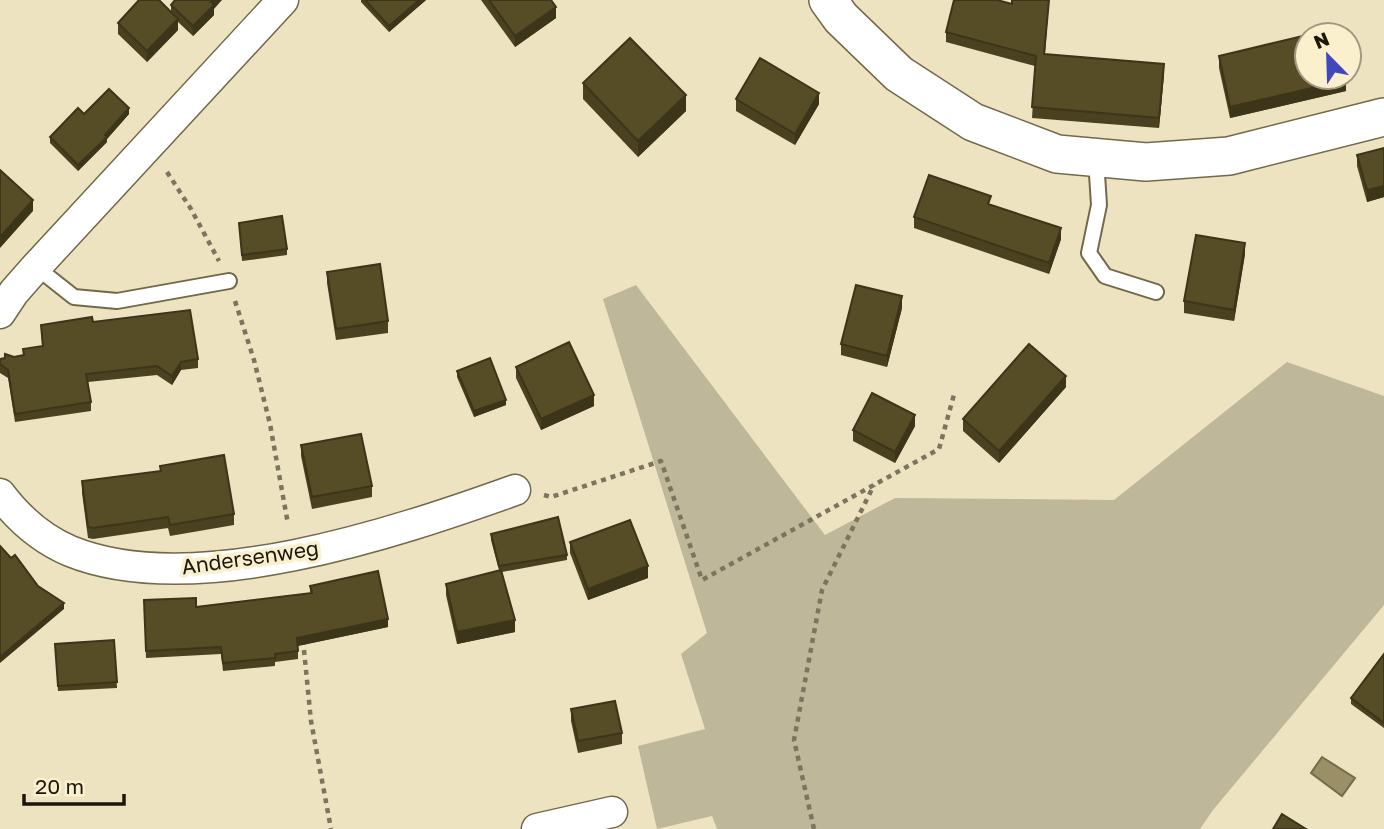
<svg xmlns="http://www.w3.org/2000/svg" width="1384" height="829" font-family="'Golos Text',sans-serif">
  <rect width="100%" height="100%" fill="#ede3c1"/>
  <polygon fill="#bfb799" points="636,285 825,535 895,498 1114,500 1287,362 1384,396 1384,605 1213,810 1200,829 717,829 712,816 657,829 638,746 705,729 681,654 707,633 603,299"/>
  <polygon fill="#9a8f67" stroke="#746b4b" stroke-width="2" points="1322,757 1355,778 1342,796 1311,773"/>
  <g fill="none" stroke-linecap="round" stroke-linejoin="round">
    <g stroke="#71694a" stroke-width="18">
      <g id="service">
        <polyline points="1096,159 1099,205 1089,253 1105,276 1156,292"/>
        <polyline points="36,267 74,297 117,301 229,281"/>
      </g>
    </g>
    <g stroke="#71694a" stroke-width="33">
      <g id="minor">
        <polyline points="0,313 14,292 36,267 283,0"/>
        <path d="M0,494C18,518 42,539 70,551C193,601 395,533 515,490"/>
        <polyline points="537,829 612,812"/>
      </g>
    </g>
    <g stroke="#71694a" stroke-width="40">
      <polyline id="tertiary" points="828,0 841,18 899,74 973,122 1057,154 1146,162 1229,156 1384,117"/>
    </g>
    <g stroke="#7b745e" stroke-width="4.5" stroke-dasharray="5 5" stroke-linecap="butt">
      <polyline points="167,172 191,209 219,261"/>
      <polyline points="235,301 254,360 270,424 288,524"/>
      <polyline points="544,495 551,497 661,461 702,580 939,449 955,391"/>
      <polyline points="303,640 311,721 331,829"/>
      <polyline points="814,829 794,740 822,590 874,485"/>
    </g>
    <use href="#service" stroke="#fff" stroke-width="14"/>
    <use href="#minor" stroke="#fff" stroke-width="30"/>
    <use href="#tertiary" stroke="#fff" stroke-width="37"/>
  </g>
  <g fill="#4a4120">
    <polygon points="361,0 426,0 389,32 361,2"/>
    <polygon points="481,0 551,0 556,18 515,47"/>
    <polygon points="1012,0 1049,0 1045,54 1164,74 1159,128 1032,118 1035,66 946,42 946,32 1012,4"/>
    <polygon points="171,5 214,9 214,15 193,36 178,22 178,30 147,62 118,34 118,23 171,11"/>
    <polygon points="1219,56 1346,91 1230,118 1219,68"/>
    <polygon points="583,83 686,111 638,157 583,99"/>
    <polygon points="736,99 819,104 795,145 736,111"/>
    <polygon points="84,114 129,114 107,139 107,142 78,171 50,143 50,137"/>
    <polygon points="1384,148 1384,197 1367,202 1357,166 1357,155"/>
    <polygon points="991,205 1061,239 1049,274 914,228 914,217"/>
    <polygon points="239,223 287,249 287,255 242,261"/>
    <polygon points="1245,254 1234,321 1184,313 1184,301"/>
    <polygon points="327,272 388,321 388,333 336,340 327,283"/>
    <polygon points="902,308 887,367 841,355 841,344"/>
    <polygon points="93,322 198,359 198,368 181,370 172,385 157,375 88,382 91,402 91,411 15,422 8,378 0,373 0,359 23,355 23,349 42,346 41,325"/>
    <polygon points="516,367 594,406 541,430 516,378"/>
    <polygon points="457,371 506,405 474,417 457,377"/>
    <polygon points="1066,387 999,463 963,431 963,419"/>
    <polygon points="915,426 895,463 853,441 853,430"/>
    <polygon points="301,445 372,486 372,497 312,509 301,456"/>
    <polygon points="160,466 234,514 234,525 170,536 168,528 93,539 88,538 82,493 82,481 160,472"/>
    <polygon points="491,534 567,555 567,560 502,572 515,632 457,644 446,595 446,584 499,570 491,540"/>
    <polygon points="570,542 648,578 588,600 570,553"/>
    <polygon points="310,586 388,627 298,646 298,659 275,662 275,666 223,671 221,654 146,658 144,600 196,607 310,593"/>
    <polygon points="114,640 117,688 58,691 55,644"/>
    <polygon points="1384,654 1384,728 1351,704 1351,698"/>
    <polygon points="571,709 622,733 622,744 578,753 571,721"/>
  </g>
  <g fill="#3c351a">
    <polygon points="213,0 222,0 214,9 214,15 193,36 193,26"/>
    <polygon points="419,0 426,0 389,32 389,26"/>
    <polygon points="1049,0 1044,64 1044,54"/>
    <polygon points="556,7 556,18 515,47 515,36"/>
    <polygon points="178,19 178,30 147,62 147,51"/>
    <polygon points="1164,64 1164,74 1159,128 1159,118"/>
    <polygon points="1346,80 1346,91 1230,118 1230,107"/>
    <polygon points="819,93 819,104 795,145 795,134"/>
    <polygon points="686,95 686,111 638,157 638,141"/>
    <polygon points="129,108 129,114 107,139 107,142 78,171 78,165"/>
    <polygon points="1384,186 1384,197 1367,202 1367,190"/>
    <polygon points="33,200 33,211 0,248 0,237"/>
    <polygon points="1061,228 1061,239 1049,274 1049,263"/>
    <polygon points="1245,243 1245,254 1234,321 1234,310"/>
    <polygon points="902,296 902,308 887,367 887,356"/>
    <polygon points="181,362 181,370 172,385 172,376"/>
    <polygon points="1066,376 1066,387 999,463 999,451"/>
    <polygon points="594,395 594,406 541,430 541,419"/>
    <polygon points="506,400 506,405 474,417 474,411"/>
    <polygon points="915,415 915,426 895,463 895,452"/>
    <polygon points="648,566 648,578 588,600 588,589"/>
    <polygon points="64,603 64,609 0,663 0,657"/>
    <polygon points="388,619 388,627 297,646 297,638"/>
    <polygon points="515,620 515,632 457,644 457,632"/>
  </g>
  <g fill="#564c25" stroke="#3c351a" stroke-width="2">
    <polygon points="139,0 159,0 178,19 147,51 118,23"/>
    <polygon points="175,0 213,0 211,2 214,5 193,26 171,5"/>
    <polygon points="365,0 419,0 389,26"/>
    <polygon points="489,0 551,0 556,7 515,36"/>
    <polygon points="954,0 997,0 1012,4 1012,0 1049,0 1044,54 1164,64 1159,118 1032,107 1036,56 946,32"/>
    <polygon points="1334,29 1336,35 1309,35"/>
    <polygon points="1307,35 1307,77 1346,77 1346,80 1230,107 1219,56"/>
    <polygon points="630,38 686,95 638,141 583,83"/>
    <polygon points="760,58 819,93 795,134 736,99"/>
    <polygon points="109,89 129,108 105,135 107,137 78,165 50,137 78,108 84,114"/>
    <polygon points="1384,148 1384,186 1367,190 1357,155"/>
    <polygon points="0,170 33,200 0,237"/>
    <polygon points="929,175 991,196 988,204 1061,228 1049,263 914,217"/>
    <polygon points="282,216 287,249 242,255 239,223"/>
    <polygon points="1196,235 1245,243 1234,310 1184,301"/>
    <polygon points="380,264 388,321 336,329 327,272"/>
    <polygon points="856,285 902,296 887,356 841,344"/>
    <polygon points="190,310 198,359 181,362 172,376 157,366 86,374 91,402 15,414 8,370 0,364 0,359 5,358 5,354 14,357 24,355 23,349 43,346 41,325 92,317 93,322"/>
    <polygon points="569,342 594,395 541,419 516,367"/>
    <polygon points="1029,344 1066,376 999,451 963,419"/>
    <polygon points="490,358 506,400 474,411 457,371"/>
    <polygon points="872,393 915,415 895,452 853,430"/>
    <polygon points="361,434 372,486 312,497 301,445"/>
    <polygon points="224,455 234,514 170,525 168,517 93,528 88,527 82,481 161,471 160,466"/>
    <polygon points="558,517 567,555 499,566 491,534"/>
    <polygon points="630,520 648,566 588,589 570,542"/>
    <polygon points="0,546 11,558 15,555 38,586 64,603 0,657"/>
    <polygon points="501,570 515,620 457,632 446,584"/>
    <polygon points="378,571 388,619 297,638 298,651 275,654 275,658 223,663 221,647 146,651 144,600 196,598 196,607 312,593 310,586"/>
    <polygon points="114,640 117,682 58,686 55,644"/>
    <polygon points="1384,654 1384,723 1351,698"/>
    <polygon points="615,701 622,733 578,741 571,709"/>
    <polygon points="1282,814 1306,829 1273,829"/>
  </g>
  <g text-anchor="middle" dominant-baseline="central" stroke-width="7" stroke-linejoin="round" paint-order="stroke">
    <g font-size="21" fill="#1b170b" stroke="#faf0ce">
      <text transform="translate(250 557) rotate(-8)">Andersenweg</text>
    </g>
  </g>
  <g transform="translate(1328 56) rotate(337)"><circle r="33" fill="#faf0ce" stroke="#a19980" stroke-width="2"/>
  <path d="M0-5L12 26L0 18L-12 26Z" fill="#4048bc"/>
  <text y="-10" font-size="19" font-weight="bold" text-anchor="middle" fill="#1b170b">N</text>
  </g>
  <path d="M24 794v10h100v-10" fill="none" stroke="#1b170b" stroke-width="3.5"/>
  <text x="35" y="794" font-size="21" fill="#1b170b" stroke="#faf0ce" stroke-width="5" paint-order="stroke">20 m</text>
</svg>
